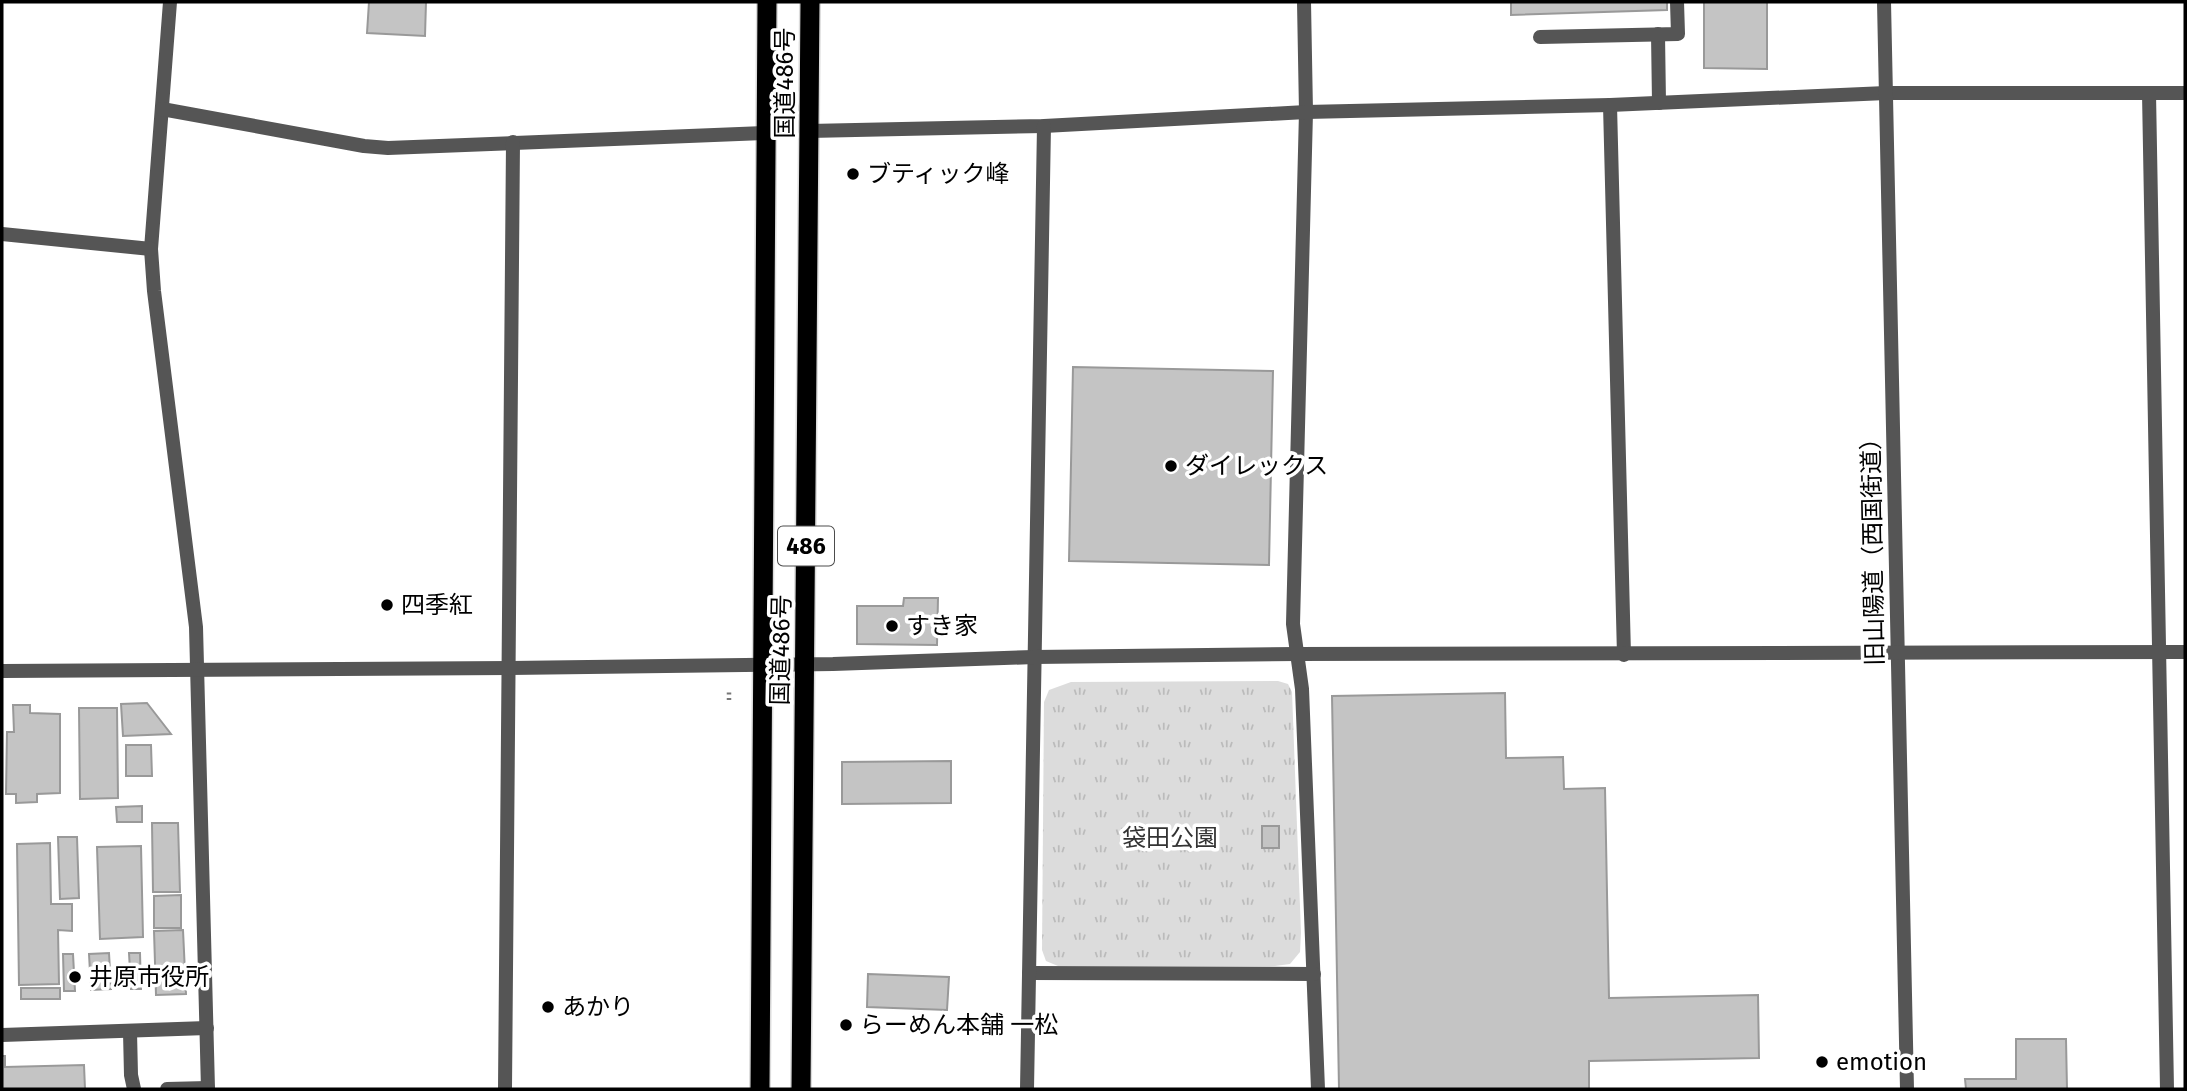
<svg xmlns="http://www.w3.org/2000/svg" width="2187" height="1091" font-family="'Fira Sans','Noto Sans JP',sans-serif">
  <defs>
    <pattern id="park-tufts" width="24" height="20" patternUnits="userSpaceOnUse" patternTransform="scale(1.75)"><rect width="24" height="20" fill="#dcdcdc"/><path d="M3 7l-1-3M5 7V3M7 7l1-3M15 17l-1-3M17 17v-4M19 17l1-3" fill="none" stroke="#bbb"/></pattern>
  </defs>
  <rect width="100%" height="100%" fill="#fff"/>
  <polygon fill="url(#park-tufts)" points="1278,681 1288,684 1292,692 1301,933 1300,952 1290,964 1275,966 1058,966 1046,961 1042,950 1044,702 1049,690 1071,682"/>
  <g fill="#c4c4c4" stroke="#999" stroke-width="2">
    <polygon points="369,2 426,2 425,36 367,33"/>
    <polygon points="1511,2 1667,2 1667,10 1511,15"/>
    <polygon points="1704,2 1767,2 1767,69 1704,68"/>
    <polygon points="1073,367 1273,371 1269,565 1069,561"/>
    <polygon points="904,598 938,598 937,645 857,644 857,606 903,606"/>
    <polygon points="1505,693 1506,758 1563,757 1564,789 1605,788 1609,998 1758,995 1759,1058 1589,1061 1589,1089 1339,1089 1332,696"/>
    <polygon points="147,703 171,734 123,736 121,704"/>
    <polygon points="13,705 30,705 30,713 60,714 60,793 37,794 37,802 16,803 16,794 6,794 7,732 14,732"/>
    <polygon points="79,708 117,708 118,798 80,799"/>
    <polygon points="126,745 151,745 152,776 126,776"/>
    <polygon points="951,761 951,803 842,804 842,762"/>
    <polygon points="142,806 142,822 117,822 116,807"/>
    <polygon points="152,823 178,823 180,892 153,892"/>
    <rect x="1262" y="826" width="17" height="22"/>
    <polygon points="58,837 77,837 79,898 60,899"/>
    <polygon points="50,843 51,904 72,904 72,931 58,930 59,984 19,985 17,844"/>
    <polygon points="141,846 143,937 100,939 97,847"/>
    <polygon points="181,895 181,928 154,928 154,896"/>
    <polygon points="183,930 186,994 156,995 154,931"/>
    <polygon points="109,953 111,989 91,990 89,954"/>
    <polygon points="129,953 140,953 141,989 131,989"/>
    <polygon points="63,954 73,954 75,991 64,991"/>
    <polygon points="868,974 949,977 947,1010 867,1007"/>
    <rect x="21" y="988" width="39" height="11"/>
    <polygon points="2016,1039 2066,1039 2067,1089 1966,1089 1965,1079 2016,1079"/>
    <polygon points="2,1056 5,1056 5,1067 84,1065 85,1089 2,1089"/>
  </g>
  <g fill="none" stroke-linecap="round" stroke-linejoin="round">
    <g stroke="#dbdbdb" stroke-width="22">
      <g id="trunk">
        <polyline points="760,1089 767,2"/>
        <polyline points="801,1089 810,2"/>
      </g>
    </g>
    <polyline stroke="#777" stroke-width="4.5" stroke-dasharray="2 3.5" stroke-linecap="butt" points="729,700 729,692"/>
    <g stroke="#555" stroke-width="14">
      <polyline points="1658,34 1659,103"/>
      <polyline points="1540,37 1678,34 1677,2"/>
      <polyline points="130,1032 131,1075 134,1089"/>
      <polyline points="2,1035 207,1028"/>
      <polyline points="167,1089 208,1088"/>
    </g>
    <g stroke="#555" stroke-width="14">
      <polyline points="170,2 151,249 154,291 196,627 208,1089"/>
      <polyline points="1304,2 1306,112 1293,624 1302,689 1318,1089"/>
      <polyline points="2149,93 2167,1089"/>
      <polyline points="1610,105 1624,655"/>
      <polyline points="162,109 364,146 388,148 765,133"/>
      <polyline points="809,131 1044,126 1306,112 1610,105 1886,93 2185,93"/>
      <polyline points="2,234 151,249"/>
      <polyline points="1029,973 1314,974"/>
      <polyline points="505,1089 513,142"/>
      <polyline points="1027,1089 1044,126"/>
    </g>
    <g stroke="#555" stroke-width="14">
      <polyline points="1884,2 1907,1089"/>
      <polyline points="2,671 510,668 833,664 1034,657 1296,654 2185,652"/>
    </g>
    <use href="#trunk" stroke="#000" stroke-width="19"/>
  </g>
  <g fill="#000" stroke="#fff" stroke-width="2.5">
    <circle cx="853" cy="174" r="7"/>
    <circle cx="1171" cy="466" r="7"/>
    <circle cx="387" cy="605" r="7"/>
    <circle cx="892" cy="626" r="7"/>
    <circle cx="75" cy="977" r="7"/>
    <circle cx="548" cy="1007" r="7"/>
    <circle cx="846" cy="1025" r="7"/>
    <circle cx="1822" cy="1062" r="7"/>
  </g>
  <g text-anchor="middle" dominant-baseline="central" stroke-width="7" stroke-linejoin="round" paint-order="stroke">
    <rect fill="#fff" stroke="#4c4c4c" stroke-width="2" x="778" y="526.5" width="56" height="39" rx="5"/>
    <g font-size="23" font-weight="bold" fill="#000">
      <text x="806" y="546">486</text>
    </g>
    <g font-size="24" fill="#000" stroke="#fff">
      <text transform="translate(785 83) rotate(-90)">国道486号</text>
      <text transform="translate(1873 546) rotate(-91)">旧山陽道（西国街道）</text>
      <text transform="translate(781 650) rotate(-89)">国道486号</text>
    </g>
    <g font-size="24" fill="#000" stroke="#fff" text-anchor="start">
      <text x="867" y="174">ブティック峰</text>
      <text x="1185" y="466">ダイレックス</text>
      <text x="401" y="605">四季紅</text>
      <text x="906" y="626">すき家</text>
      <text x="89" y="977">井原市役所</text>
      <text x="562" y="1007">あかり</text>
      <text x="860" y="1025">らーめん本舗 一松</text>
      <text x="1836" y="1062">emotion</text>
    </g>
    <g font-size="24" fill="#333" stroke="#fff">
      <text x="1170" y="838">袋田公園</text>
    </g>
  </g>
  <rect width="2187" height="1091" fill="none" stroke="#000000" stroke-width="7"/>
</svg>
